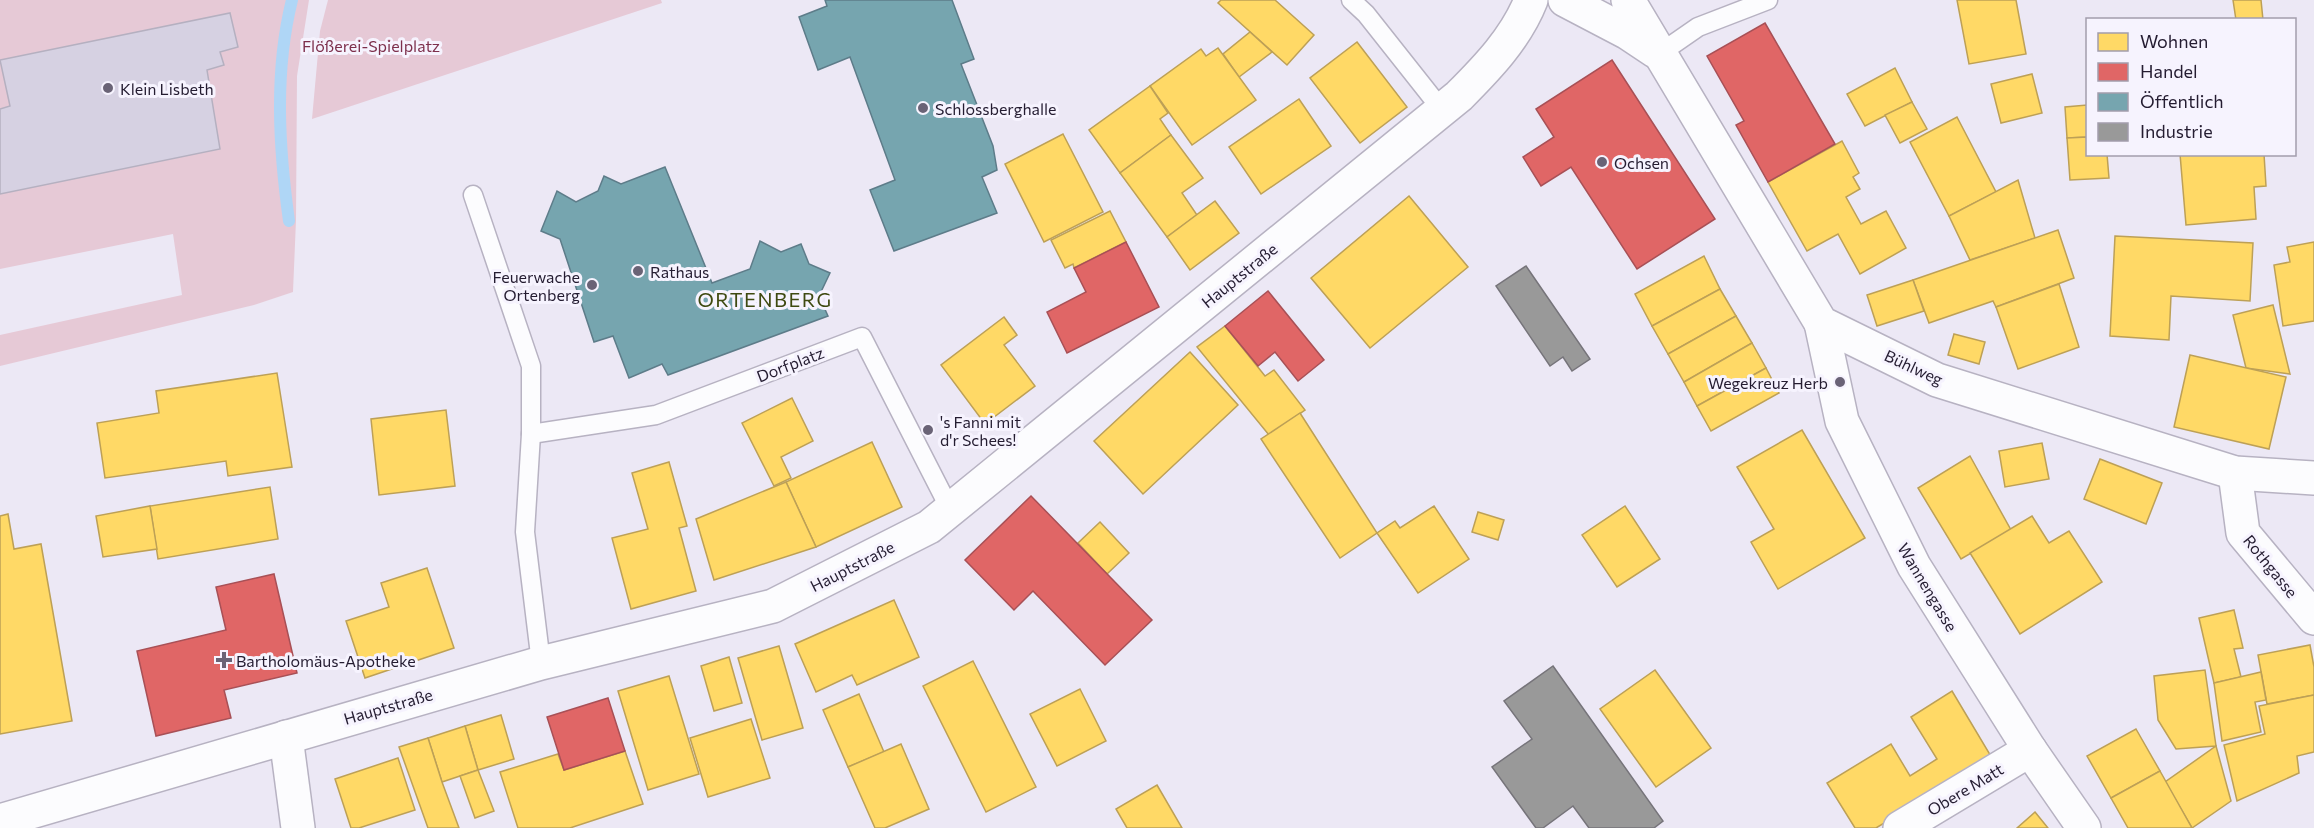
<svg xmlns="http://www.w3.org/2000/svg" width="2314" height="828" font-family="Commissioner,sans-serif">
  <rect width="100%" height="100%" fill="#ece8f5"/>
  <g fill="#e6c9d6">
    <polygon points="0,0 309,0 297,76 296,220 293,292 254,305 0,366 0,335 182,295 173,234 0,269"/>
    <polygon points="328,0 661,0 662,3 312,119 320,31"/>
  </g>
  <g fill="#ffd966" stroke="#bda056" stroke-width="1.5">
    <polygon points="1221,0 1275,0 1314,35 1287,65 1218,3"/>
    <polygon points="1957,0 2016,0 2026,54 1969,64"/>
    <polygon points="2233,0 2261,0 2263,20 2236,20"/>
    <polygon points="1250,32 1272,52 1239,77 1223,54"/>
    <polygon points="1357,42 1407,107 1360,143 1310,78"/>
    <polygon points="1218,48 1256,100 1192,145 1150,86 1201,49 1206,56"/>
    <polygon points="1895,68 1912,102 1865,126 1847,94"/>
    <polygon points="2032,74 2042,113 2001,123 1991,84"/>
    <polygon points="1150,86 1168,113 1160,119 1171,135 1120,173 1089,130"/>
    <polygon points="1299,99 1331,146 1261,194 1229,147"/>
    <polygon points="1912,102 1927,129 1900,143 1885,115"/>
    <polygon points="2087,105 2088,137 2067,138 2065,107"/>
    <polygon points="1957,117 1996,192 1949,216 1910,142"/>
    <polygon points="1063,134 1103,212 1044,242 1005,164"/>
    <polygon points="1171,135 1203,178 1182,193 1197,215 1167,237 1120,173"/>
    <polygon points="2088,137 2088,154 2107,154 2109,178 2070,180 2067,138"/>
    <polygon points="1842,141 1859,173 1853,177 1860,189 1846,197 1861,224 1886,211 1906,248 1860,274 1838,234 1807,251 1768,182"/>
    <polygon points="2180,154 2264,154 2266,186 2254,187 2256,219 2186,225"/>
    <polygon points="2018,180 2035,238 1970,260 1949,216"/>
    <polygon points="1409,196 1468,267 1370,348 1311,278"/>
    <polygon points="1215,201 1239,233 1190,270 1167,237"/>
    <polygon points="1110,211 1126,242 1074,268 1073,264 1065,268 1051,240"/>
    <polygon points="2058,230 2074,278 1996,307 1993,301 1929,323 1913,280"/>
    <polygon points="2115,236 2253,243 2250,301 2171,296 2169,340 2110,336"/>
    <polygon points="2314,242 2314,321 2283,326 2274,265 2290,262 2287,247"/>
    <polygon points="1704,256 1720,289 1652,326 1635,294"/>
    <polygon points="1913,280 1924,311 1877,326 1867,295"/>
    <polygon points="2059,284 2079,347 2018,369 1996,307"/>
    <polygon points="1720,289 1736,316 1668,354 1652,326"/>
    <polygon points="2273,305 2290,374 2246,368 2233,315"/>
    <polygon points="1736,316 1752,343 1684,382 1668,354"/>
    <polygon points="1004,317 1017,335 1004,345 1035,386 985,424 941,365"/>
    <polygon points="1225,326 1265,376 1274,370 1305,410 1269,435 1197,347"/>
    <polygon points="1954,334 1985,342 1979,364 1948,355"/>
    <polygon points="1752,343 1766,368 1697,406 1684,382"/>
    <polygon points="1190,352 1238,405 1143,494 1094,441"/>
    <polygon points="2190,355 2286,377 2269,449 2174,427"/>
    <polygon points="1766,368 1779,393 1711,431 1697,406"/>
    <polygon points="277,373 292,467 228,476 226,461 105,478 97,423 159,413 156,391"/>
    <polygon points="792,398 813,441 781,457 791,478 774,486 742,423"/>
    <polygon points="446,410 455,486 379,495 371,419"/>
    <polygon points="1300,413 1377,533 1340,558 1261,439"/>
    <polygon points="1802,430 1865,538 1778,589 1751,542 1774,529 1737,467"/>
    <polygon points="872,442 902,507 816,547 786,482"/>
    <polygon points="2042,443 2049,479 2005,487 1999,451"/>
    <polygon points="1970,456 2011,530 1961,559 1918,488"/>
    <polygon points="2100,459 2162,483 2146,524 2084,499"/>
    <polygon points="669,462 687,526 679,528 696,591 631,609 612,538 648,529 632,473"/>
    <polygon points="786,482 816,547 714,580 696,519"/>
    <polygon points="270,487 278,539 158,559 150,506"/>
    <polygon points="150,506 157,549 103,557 96,516"/>
    <polygon points="1434,506 1469,559 1418,593 1377,533 1395,521 1400,528"/>
    <polygon points="1625,506 1660,559 1617,587 1582,535"/>
    <polygon points="1478,512 1504,520 1498,540 1472,532"/>
    <polygon points="8,514 14,549 41,544 72,721 0,734 0,516"/>
    <polygon points="2032,516 2049,543 2069,531 2102,582 2020,634 1970,553"/>
    <polygon points="1100,522 1129,553 1107,574 1078,543"/>
    <polygon points="427,568 454,648 365,678 346,621 389,607 381,583"/>
    <polygon points="894,600 919,657 857,685 852,675 816,692 795,644"/>
    <polygon points="2234,610 2243,648 2234,649 2241,677 2214,683 2199,618"/>
    <polygon points="2310,645 2314,667 2314,695 2267,704 2258,655"/>
    <polygon points="779,646 803,728 762,740 738,658"/>
    <polygon points="729,657 742,703 714,711 701,666"/>
    <polygon points="973,661 1036,787 986,812 923,686"/>
    <polygon points="1655,670 1711,748 1656,787 1600,709"/>
    <polygon points="2205,670 2216,746 2176,749 2158,720 2154,676"/>
    <polygon points="2261,672 2266,700 2255,702 2261,732 2222,741 2214,683"/>
    <polygon points="669,676 699,774 648,790 618,691"/>
    <polygon points="1080,689 1106,741 1057,766 1030,714"/>
    <polygon points="1952,691 1992,758 1876,828 1855,828 1827,783 1891,744 1910,776 1937,759 1911,717"/>
    <polygon points="859,694 884,752 848,767 823,710"/>
    <polygon points="2314,695 2314,752 2297,756 2299,773 2237,801 2224,745 2265,734 2259,706"/>
    <polygon points="501,715 514,759 478,770 465,726"/>
    <polygon points="751,719 770,778 708,797 690,738"/>
    <polygon points="465,726 478,770 442,782 428,738"/>
    <polygon points="2136,729 2160,771 2111,798 2087,756"/>
    <polygon points="428,738 442,782 459,828 428,828 399,747"/>
    <polygon points="901,744 929,809 885,828 875,828 848,767"/>
    <polygon points="2216,746 2231,801 2192,828 2165,782"/>
    <polygon points="625,751 643,804 570,828 518,828 500,772 558,754 564,770"/>
    <polygon points="398,758 415,810 359,828 351,828 335,779"/>
    <polygon points="478,770 494,811 475,818 460,776"/>
    <polygon points="2160,771 2192,828 2128,828 2111,798"/>
    <polygon points="1157,785 1182,828 1127,828 1116,809"/>
    <polygon points="2035,812 2048,828 2017,828"/>
  </g>
  <g fill="#e06666" stroke="#a85056" stroke-width="1.5">
    <polygon points="1765,23 1835,144 1768,182 1736,125 1744,121 1707,56"/>
    <polygon points="1612,60 1715,219 1637,269 1571,167 1541,186 1523,157 1554,137 1536,109"/>
    <polygon points="1126,242 1159,307 1067,353 1047,312 1086,292 1074,268"/>
    <polygon points="1268,291 1324,360 1298,381 1275,352 1258,366 1225,326"/>
    <polygon points="1031,496 1152,620 1105,665 1033,591 1014,610 965,560"/>
    <polygon points="274,574 297,673 224,690 231,718 156,736 137,651 226,630 216,587"/>
    <polygon points="608,698 625,751 564,770 547,717"/>
  </g>
  <g fill="#76a5af" stroke="#5d7c89" stroke-width="1.5">
    <polygon points="825,0 952,0 974,59 961,64 993,146 997,170 982,177 997,213 894,251 870,190 895,180 850,57 818,70 799,17 827,6"/>
    <polygon points="665,167 712,283 750,269 760,241 781,252 801,244 809,264 830,273 819,296 828,316 668,375 662,364 629,378 613,336 594,342 560,239 541,231 557,191 576,202 598,191 604,176 621,184"/>
  </g>
  <g fill="#999" stroke="#76747a" stroke-width="1.5">
    <polygon points="1526,266 1590,359 1572,371 1563,357 1550,366 1496,286"/>
    <polygon points="1553,666 1663,821 1654,828 1589,828 1573,806 1543,828 1536,828 1492,767 1532,739 1504,701"/>
  </g>
  <g fill="none" stroke-linecap="round" stroke-linejoin="round">
    <path stroke="#afd6f6" stroke-width="12" d="M289,221C279,149 274,72 292,0"/>
  </g>
  <polygon fill="#d6d1e2" stroke="#b5b0c0" stroke-width="1.5" points="230,13 238,47 220,52 224,65 207,70 220,149 0,194 0,109 10,106 0,60"/>
  <g fill="none" stroke-linecap="round" stroke-linejoin="round">
    <g stroke="#b7b2c2" stroke-width="21">
      <g id="service">
        <polyline points="1351,0 1366,14 1442,110"/>
        <polyline points="1659,54 1698,27 1768,0"/>
        <polyline points="473,195 531,366 531,434 525,532 541,663"/>
        <polyline points="531,434 656,415 862,337 950,509"/>
      </g>
    </g>
    <g stroke="#b7b2c2" stroke-width="36">
      <g id="minor">
        <polyline points="1821,323 1842,421 1914,566 2030,750 2084,828"/>
        <polyline points="2235,473 2243,533 2314,618"/>
        <polyline points="286,737 298,828"/>
        <polyline points="1900,828 2030,750"/>
      </g>
    </g>
    <g stroke="#b7b2c2" stroke-width="36">
      <g id="tertiary">
        <polyline points="1565,0 1628,33 1655,51"/>
        <polyline points="1628,0 1821,323 1937,380 2235,473 2314,478"/>
        <path d="M0,821L541,663L773,606L929,527L1459,96C1487,68 1516,38 1531,0"/>
      </g>
    </g>
    <use href="#service" stroke="#fcfcfe" stroke-width="18"/>
    <use href="#minor" stroke="#fcfcfe" stroke-width="33"/>
    <use href="#tertiary" stroke="#fcfcfe" stroke-width="33"/>
  </g>
  <g fill="#6a6376" stroke="#f6f3fe" stroke-width="2">
    <circle cx="108" cy="88" r="6"/>
    <circle cx="923" cy="108" r="6"/>
    <circle cx="1602" cy="162" r="6"/>
    <circle cx="638" cy="271" r="6"/>
    <circle cx="592" cy="285" r="6"/>
    <circle cx="1840" cy="382" r="6"/>
    <circle cx="928" cy="430" r="6"/>
    <path d="M221 651h6v6h6v6h-6v6h-6v-6h-6v-6h6z"/>
  </g>
  <g text-anchor="middle" dominant-baseline="central" stroke-width="6" stroke-linejoin="round" paint-order="stroke">
    <g font-size="16" fill="#7d2f4c" stroke="#f6f3fe">
      <text x="371" y="45">Flößerei-Spielplatz</text>
    </g>
    <g font-size="16" fill="#241c31" stroke="#f6f3fe" text-anchor="start">
      <text x="120" y="88">Klein Lisbeth</text>
      <text x="935" y="108">Schlossberghalle</text>
      <text x="1614" y="162">Ochsen</text>
      <text x="650" y="271">Rathaus</text>
      <text x="580" y="276" text-anchor="end">Feuerwache<tspan x="580" dy="18">Ortenberg</tspan></text>
      <text x="1828" y="382" text-anchor="end">Wegekreuz Herb</text>
      <text x="940" y="421">'s Fanni mit<tspan x="940" dy="18">d'r Schees!</tspan></text>
      <text x="236" y="660">Bartholomäus-Apotheke</text>
    </g>
    <g font-size="16" fill="#241c31" stroke="#f6f3fe">
      <text transform="translate(1239 275) rotate(-39)">Hauptstraße</text>
      <text transform="translate(790 364) rotate(-21)">Dorfplatz</text>
      <text transform="translate(1914 367) rotate(25)">Bühlweg</text>
      <text transform="translate(852 566) rotate(-27)">Hauptstraße</text>
      <text transform="translate(2271 566) rotate(51)">Rothgasse</text>
      <text transform="translate(1928 587) rotate(59)">Wannengasse</text>
      <text transform="translate(388 706) rotate(-16)">Hauptstraße</text>
      <text transform="translate(1965 789) rotate(-31)">Obere Matt</text>
    </g>
    <g font-size="20" letter-spacing="1.5" fill="#3f4a11" stroke="#f6f3fe">
      <text x="765" y="299">ORTENBERG</text>
    </g>
  </g>
  <rect x="2086" y="18" width="210" height="138" fill="#f6f3fe" stroke="#a29dac" stroke-width="1.5"/>
  <rect x="2098" y="33" width="30" height="18" fill="#ffd966" stroke="#a29dac" stroke-width="1.5"/>
  <text x="2140" y="48" font-size="18" fill="#241c31">Wohnen</text>
  <rect x="2098" y="63" width="30" height="18" fill="#e06666" stroke="#a29dac" stroke-width="1.5"/>
  <text x="2140" y="78" font-size="18" fill="#241c31">Handel</text>
  <rect x="2098" y="93" width="30" height="18" fill="#76a5af" stroke="#a29dac" stroke-width="1.5"/>
  <text x="2140" y="108" font-size="18" fill="#241c31">Öffentlich</text>
  <rect x="2098" y="123" width="30" height="18" fill="#999999" stroke="#a29dac" stroke-width="1.5"/>
  <text x="2140" y="138" font-size="18" fill="#241c31">Industrie</text>
</svg>
